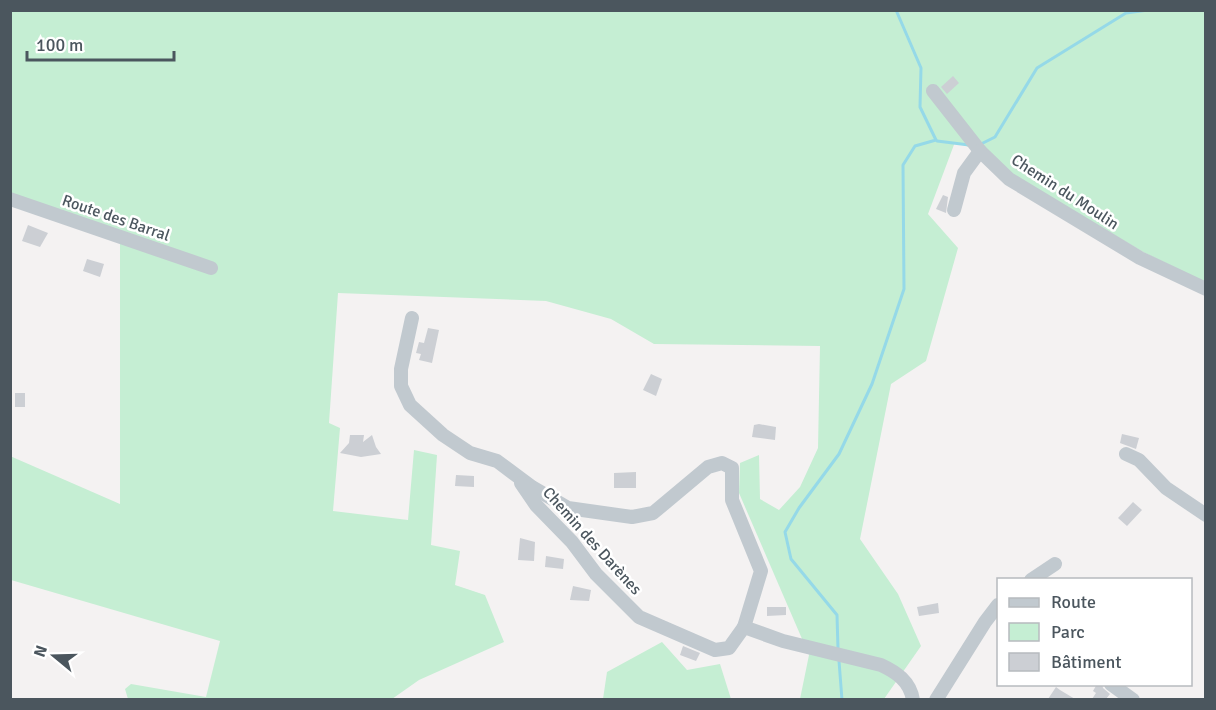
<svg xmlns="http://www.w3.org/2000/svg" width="1216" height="710" font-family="Signika,sans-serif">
  <rect width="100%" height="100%" fill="#f4f2f2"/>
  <g fill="#c5eed3">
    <polygon points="11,11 1205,11 1205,282 1145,253 996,166 980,151 955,142 928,214 958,248 926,361 891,384 860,539 898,594 921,646 884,699 800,699 809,655 739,493 740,463 759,455 760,499 779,510 800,487 818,448 820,346 654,344 611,319 546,301 338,293 329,423 340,428 333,511 408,520 414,450 437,455 431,545 460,551 455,585 485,595 504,642 419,680 392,699 128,699 125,689 131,684 206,697 220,641 11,580 10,456 120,504 120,238 11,196"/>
    <polygon points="662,642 687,670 720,664 731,699 603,699 607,672"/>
  </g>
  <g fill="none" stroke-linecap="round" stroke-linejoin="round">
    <g stroke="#95d9e8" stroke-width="3">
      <polyline points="937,141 969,145"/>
      <polyline points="981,144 995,137 1037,68 1126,13 1148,10"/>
      <polyline points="838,649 837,615 791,559 785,532 799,508 839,454 872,384 904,289 903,165 915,146 936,140 920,107 921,68 896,10"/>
      <polyline points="839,661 842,700"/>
    </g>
  </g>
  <g fill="#cccfd4">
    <polygon points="953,76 959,83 947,94 941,87"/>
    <polygon points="943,195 948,197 946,213 936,209"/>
    <polygon points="28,225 48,233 40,247 22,241"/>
    <polygon points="87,259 104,264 100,277 83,271"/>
    <polygon points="428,328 439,330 432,363 419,360 421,354 416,353 419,342 424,343"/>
    <polygon points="651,374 662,379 656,396 643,390"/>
    <rect x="15" y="393" width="10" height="14"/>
    <polygon points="759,424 776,427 775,440 752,437 754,425"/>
    <polygon points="1122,434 1139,438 1136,449 1120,443"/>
    <polygon points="350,435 364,435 363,442 372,435 376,447 381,454 361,457 340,453 349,443"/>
    <polygon points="636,472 636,488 614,488 614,473"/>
    <polygon points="456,475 474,476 474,487 455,486"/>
    <polygon points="1133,502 1142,510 1127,526 1118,518"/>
    <polygon points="520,538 535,542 534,561 518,560"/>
    <polygon points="546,556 564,559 563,569 545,567"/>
    <polygon points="573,586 591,590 589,601 570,600"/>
    <polygon points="938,603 939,613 919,616 917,607"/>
    <polygon points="767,607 786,607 786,615 767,616"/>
    <polygon points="683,646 700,653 696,661 680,655"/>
    <polygon points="1097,684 1102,684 1103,688 1110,694 1106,699 1092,699 1096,693 1093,691"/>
    <polygon points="1056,687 1060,690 1075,699 1048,699"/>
  </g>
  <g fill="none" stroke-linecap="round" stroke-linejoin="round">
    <g stroke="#c1c9cf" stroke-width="14">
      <polyline points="933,91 980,151 1009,179 1140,258 1206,289"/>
      <polyline points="10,199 211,268"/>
      <polyline points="954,210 964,173 980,151"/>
      <path d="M412,318L401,369V386L410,405L443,435L470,453L497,461L532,487L568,508L632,517L653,513L708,467L722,463L732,468V500L761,571L744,627L783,641L881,665C896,672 910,681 913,700"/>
      <polyline points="1126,454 1139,460 1166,488 1206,515"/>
      <polyline points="521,483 536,505 572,542 596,574 639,617 715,650 729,648 744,627"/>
      <polyline points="1031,580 1055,564"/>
      <polyline points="1111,684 1133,700"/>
      <polyline points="936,700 985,622 998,605"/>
    </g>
  </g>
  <g text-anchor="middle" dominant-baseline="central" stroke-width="5" stroke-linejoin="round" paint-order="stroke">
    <g font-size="16" fill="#4b565e" stroke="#fff">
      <text transform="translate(1065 192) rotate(33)">Chemin du Moulin</text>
      <text transform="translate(116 218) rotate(19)">Route des Barral</text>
      <text transform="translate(592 541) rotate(48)">Chemin des Darènes</text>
    </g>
  </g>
  <rect width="1216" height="710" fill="none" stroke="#4b565e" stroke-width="24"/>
  <rect x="997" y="578" width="195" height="108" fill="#ffffff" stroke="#b7bbbf" stroke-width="1.5"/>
  <rect x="1009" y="598" width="30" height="9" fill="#c1c9cf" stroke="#b7bbbf" stroke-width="1.5"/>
  <text x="1051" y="608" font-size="18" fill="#4b565e">Route</text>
  <rect x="1009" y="623" width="30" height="18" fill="#c5eed3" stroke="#b7bbbf" stroke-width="1.5"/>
  <text x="1051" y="638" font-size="18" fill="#4b565e">Parc</text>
  <rect x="1009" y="653" width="30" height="18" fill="#cccfd4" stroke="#b7bbbf" stroke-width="1.5"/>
  <text x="1051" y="668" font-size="18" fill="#4b565e">Bâtiment</text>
  <g transform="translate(54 656) rotate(289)" stroke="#ffffff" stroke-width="4.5" paint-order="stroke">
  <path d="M0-4.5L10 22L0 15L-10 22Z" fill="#4b565e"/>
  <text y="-9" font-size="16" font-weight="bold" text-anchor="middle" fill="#4b565e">N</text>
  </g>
  <path d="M27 51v9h147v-9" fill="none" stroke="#4b565e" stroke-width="3"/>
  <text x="36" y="51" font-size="18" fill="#4b565e" stroke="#ffffff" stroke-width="4.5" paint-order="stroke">100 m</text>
</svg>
